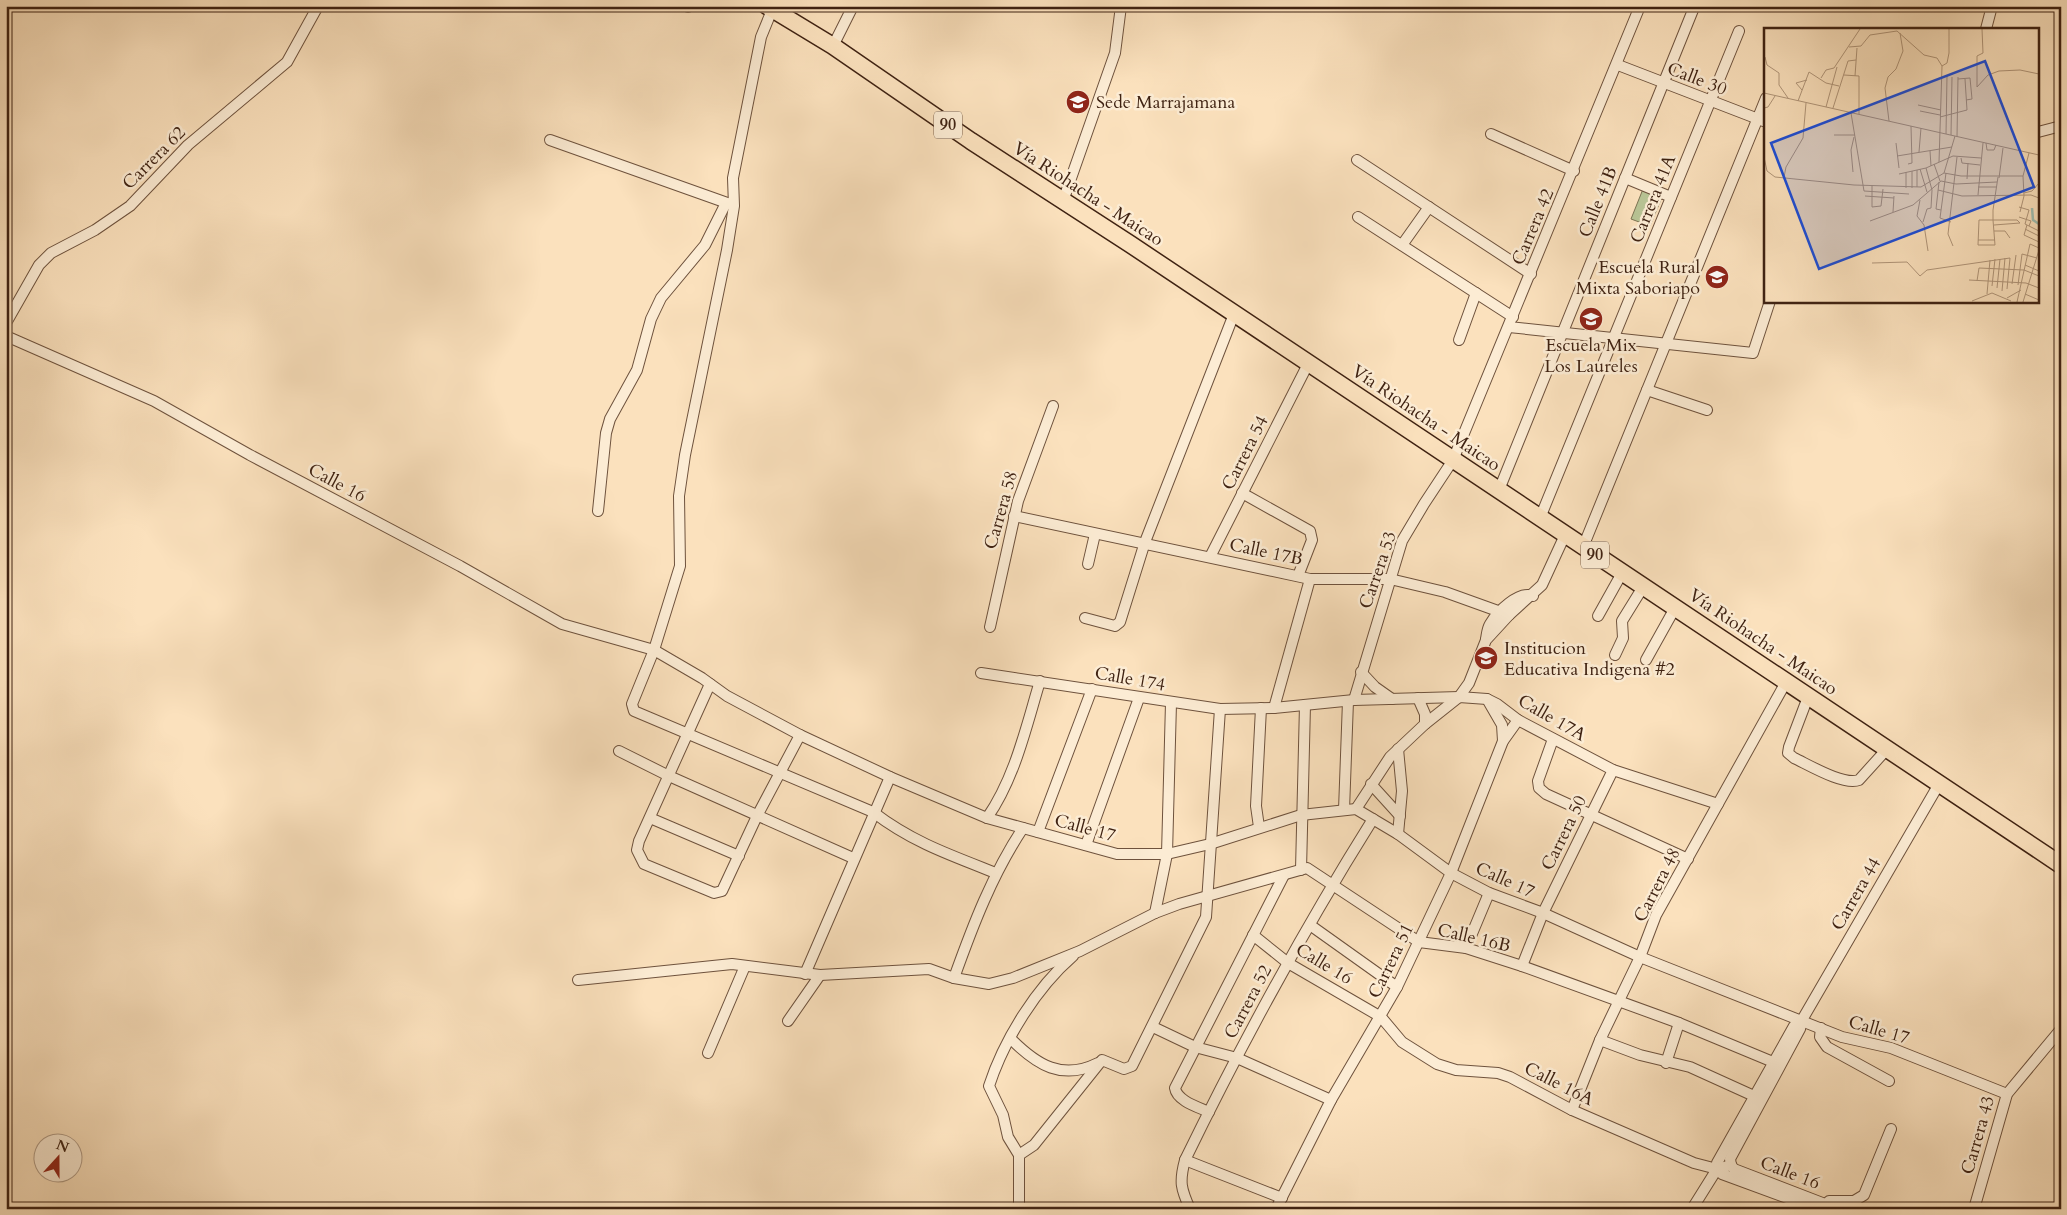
<svg xmlns="http://www.w3.org/2000/svg" width="2067" height="1215" font-family="Cardo,serif">
  <rect width="100%" height="100%" fill="#fbe1bd"/>
  <filter id="stains"><feTurbulence type="fractalNoise" baseFrequency=".004" numOctaves="4"/><feColorMatrix values="0 0 0 0 .2 0 0 0 0 .09 0 0 0 0 .02 0 0 0 .5 -.17"/></filter>
  <radialGradient id="worn" r=".72"><stop offset=".6" stop-color="#630" stop-opacity="0"/><stop offset="1" stop-color="#630" stop-opacity=".3"/></radialGradient>
  <polygon fill="#b8c495" stroke="#7c7354" points="1643,189 1662,197 1650,226 1631,219"/>
  <g fill="none" stroke-linecap="round" stroke-linejoin="round">
    <g stroke="#6e523d" stroke-width="12">
      <g id="minor">
        <polyline points="688,6 688,7"/>
        <path d="M772,10L761,37L733,178L734,206L727,250L685,455L679,496L680,566L654,650L632,704L634,711L873,812C912,842 950,855 996,873"/>
        <polyline points="1986,29 1992,6"/>
        <polyline points="833,46 853,6"/>
        <polyline points="1618,65 1766,122"/>
        <polyline points="2038,132 2061,126"/>
        <polyline points="1491,134 1574,171"/>
        <polyline points="550,140 730,204"/>
        <polyline points="1357,160 1531,274"/>
        <polyline points="1625,178 1671,197"/>
        <polyline points="1063,201 1115,53 1121,6"/>
        <polyline points="1358,217 1513,317"/>
        <polyline points="1402,245 1429,207"/>
        <polyline points="6,323 39,265 51,253 95,230 130,206 188,145 287,62 318,6"/>
        <polyline points="1509,327 1753,353 1770,301"/>
        <polyline points="6,336 154,401 250,455 460,566 562,624 654,650 702,678 727,696 800,735 890,777 987,818 1117,854 1167,854 1210,844 1301,815 1356,809 1398,834 1451,873 1489,893 1543,913 1640,957 1842,1037 1891,1048 2007,1094"/>
        <polyline points="1459,340 1476,293"/>
        <polyline points="1647,390 1707,410"/>
        <polyline points="1499,490 1693,10"/>
        <polyline points="1242,493 1310,531 1312,540 1298,576"/>
        <polyline points="598,511 606,433 610,419 637,370 651,319 661,298 705,245 726,203"/>
        <polyline points="1014,516 1310,579 1390,579 1445,592 1509,615"/>
        <polyline points="1540,518 1739,31"/>
        <polyline points="1583,547 1766,98"/>
        <polyline points="1210,557 1308,364"/>
        <polyline points="1088,564 1095,534"/>
        <polyline points="1598,616 1622,573"/>
        <polyline points="1085,618 1115,626 1120,622 1145,542 1234,314"/>
        <polyline points="990,627 1018,501 1053,406"/>
        <path d="M1486,639C1487,634 1487,629 1490,624C1497,612 1519,590 1533,596"/>
        <polyline points="1615,655 1623,638 1622,621 1643,587"/>
        <polyline points="1646,660 1675,608"/>
        <polyline points="1361,672 1375,687 1392,699"/>
        <polyline points="981,673 1220,709 1274,708 1354,700 1459,697 1487,699 1497,704 1518,720 1613,770 1718,804"/>
        <polyline points="710,684 639,841 637,850 644,864 714,893 722,891 757,816 800,735"/>
        <path d="M1808,697L1789,747L1788,753L1794,758C1809,765 1844,786 1859,780L1887,749"/>
        <polyline points="1418,698 1425,714 1425,724"/>
        <polyline points="1487,699 1502,725 1503,741"/>
        <polyline points="1354,700 1402,541 1424,504 1453,460 1640,6"/>
        <polyline points="1274,708 1310,579"/>
        <polyline points="1553,739 1538,781 1539,788 1546,794 1688,859"/>
        <polyline points="619,751 669,776 853,858"/>
        <polyline points="1371,784 1400,816"/>
        <polyline points="1356,809 1390,757 1425,724 1459,697 1469,683 1486,640 1509,615 1542,585 1565,535"/>
        <polyline points="1344,810 1348,701"/>
        <polyline points="650,818 739,856"/>
        <path d="M987,818C1015,778 1026,727 1040,681"/>
        <polyline points="1259,827 1256,806 1261,708"/>
        <polyline points="1038,832 1092,689"/>
        <polyline points="1398,834 1402,791 1398,749"/>
        <polyline points="1086,845 1139,698"/>
        <polyline points="1301,870 1305,705"/>
        <polyline points="1155,913 1167,854 1171,703"/>
        <polyline points="1310,925 1397,987"/>
        <polyline points="1253,935 1288,963 1381,1017 1402,1042 1437,1064 1456,1070 1498,1073 1510,1077 1572,1110 1694,1163 1717,1169 1731,1165"/>
        <polyline points="1466,948 1489,893"/>
        <polyline points="1522,966 1543,913 1613,770"/>
        <polyline points="805,974 890,777"/>
        <path d="M954,978C973,925 992,875 1023,828"/>
        <polyline points="578,980 732,964 820,975 929,969 954,978 989,984 1013,978 1080,951 1155,913 1179,904 1307,868 1419,942 1466,948 1522,966 1679,1023 1773,1062"/>
        <polyline points="788,1021 820,975"/>
        <polyline points="1153,1027 1195,1047 1237,1058 1331,1100"/>
        <polyline points="1821,1028 1820,1037 1827,1047 1889,1081"/>
        <path d="M1011,1039C1037,1065 1062,1081 1098,1063"/>
        <polyline points="1600,1040 1640,1055 1690,1067 1754,1096"/>
        <polyline points="708,1053 745,966"/>
        <polyline points="1666,1063 1679,1023"/>
        <polyline points="1572,1110 1600,1040 1640,957 1656,915 1786,682"/>
        <path d="M1209,1112C1198,1107 1177,1101 1175,1088L1284,875"/>
        <polyline points="1019,1155 1034,1145 1102,1060 1124,1069 1132,1066 1206,917 1220,709"/>
        <polyline points="1185,1160 1282,1198"/>
        <polyline points="1731,1165 1730,1159 1800,1029 1802,1020 1939,784"/>
        <polyline points="1731,1165 1734,1169 1838,1209"/>
        <polyline points="1717,1169 1722,1174 1817,1209"/>
        <path d="M1019,1209V1155L1008,1137L1003,1115L989,1086C1004,1040 1036,988 1073,956"/>
        <path d="M1190,1209C1181,1189 1179,1182 1185,1160C1242,1043 1304,929 1373,819"/>
        <polyline points="1276,1209 1331,1100 1397,987 1451,873 1503,741 1518,720"/>
        <polyline points="1692,1209 1717,1169 1717,1163 1794,1026 1802,1020"/>
        <polyline points="1822,1209 1829,1201 1854,1201 1864,1195 1891,1129"/>
        <polyline points="1974,1209 2007,1094 2061,1029"/>
      </g>
    </g>
    <g stroke="#3f2212" stroke-width="19">
      <polyline id="trunk" points="767,6 833,46 971,141 1130,244 2061,865"/>
    </g>
    <use href="#minor" stroke="#fcecd4" stroke-width="10"/>
    <use href="#trunk" stroke="#fbe1bd" stroke-width="16"/>
  </g>
  <defs>
    <g id="school-disc" transform="scale(1.25)"><circle r="9.5" fill="#8f2418" stroke="#fcecd4"/><path d="M0-5L7-2L0 1L-7-2ZM-4 1L0 2.5L4 1V4Q0 6-4 4Z" fill="#fff"/></g>
  </defs>
  <g fill-rule="evenodd">
    <use href="#school-disc" x="1078" y="102"/>
    <use href="#school-disc" x="1717" y="277"/>
    <use href="#school-disc" x="1591" y="319"/>
    <use href="#school-disc" x="1486" y="658"/>
  </g>
  <g text-anchor="middle" dominant-baseline="central" stroke-width="5" stroke-linejoin="round" paint-order="stroke">
    <g fill="#fcecd4" stroke="#785f4c" stroke-width="1">
      <rect x="934" y="111.5" width="28" height="27" rx="4"/>
      <rect x="1581" y="541.5" width="28" height="27" rx="4"/>
    </g>
    <g font-size="16" font-weight="bold" fill="#3f2212">
      <text x="948" y="125">90</text>
      <text x="1595" y="555">90</text>
    </g>
    <g font-size="18" fill="#3f2212" stroke="#fcecd4">
      <text transform="translate(1697 79) rotate(21)">Calle 30</text>
      <text transform="translate(154 158) rotate(-45)">Carrera 62</text>
      <text transform="translate(1088 194) rotate(33)">Vía Riohacha - Maicao</text>
      <text transform="translate(1653 199) rotate(-68)">Carrera 41A</text>
      <text transform="translate(1598 202) rotate(-68)">Calle 41B</text>
      <text transform="translate(1533 227) rotate(-67)">Carrera 42</text>
      <text transform="translate(1426 418) rotate(34)">Vía Riohacha - Maicao</text>
      <text transform="translate(1245 453) rotate(-63)">Carrera 54</text>
      <text transform="translate(337 483) rotate(28)">Calle 16</text>
      <text transform="translate(1001 510) rotate(-74)">Carrera 58</text>
      <text transform="translate(1266 552) rotate(12)">Calle 17B</text>
      <text transform="translate(1378 570) rotate(-71)">Carrera 53</text>
      <text transform="translate(1763 642) rotate(34)">Vía Riohacha - Maicao</text>
      <text transform="translate(1130 679) rotate(10)">Calle 174</text>
      <text transform="translate(1552 718) rotate(30)">Calle 17A</text>
      <text transform="translate(1085 828) rotate(15)">Calle 17</text>
      <text transform="translate(1564 833) rotate(-64)">Carrera 50</text>
      <text transform="translate(1505 880) rotate(24)">Calle 17</text>
      <text transform="translate(1657 885) rotate(-63)">Carrera 48</text>
      <text transform="translate(1856 894) rotate(-60)">Carrera 44</text>
      <text transform="translate(1474 938) rotate(13)">Calle 16B</text>
      <text transform="translate(1391 961) rotate(-64)">Carrera 51</text>
      <text transform="translate(1324 964) rotate(31)">Calle 16</text>
      <text transform="translate(1248 1002) rotate(-62)">Carrera 52</text>
      <text transform="translate(1879 1030) rotate(16)">Calle 17</text>
      <text transform="translate(1559 1084) rotate(27)">Calle 16A</text>
      <text transform="translate(1978 1135) rotate(-74)">Carrera 43</text>
      <text transform="translate(1790 1173) rotate(21)">Calle 16</text>
    </g>
    <g font-size="18" fill="#3f2212" stroke="#fcecd4" text-anchor="start">
      <text x="1096" y="102">Sede Marrajamana</text>
      <text x="1700" y="267" text-anchor="end">Escuela Rural<tspan x="1700" dy="21">Mixta Saboriapo</tspan></text>
      <text x="1591" y="345" text-anchor="middle">Escuela Mix<tspan x="1591" dy="21">Los Laureles</tspan></text>
      <text x="1504" y="648">Institucion<tspan x="1504" dy="21">Educativa Indigena #2</tspan></text>
    </g>
  </g>
  <g transform="translate(1764 28)">
    <rect width="275" height="275" fill="#fbe1bd"/>
    <path fill="none" stroke="#9fbeb2" stroke-width="2.5" d="M268,180L269,192L275,196"/>
    <path fill="none" stroke="#b09579" stroke-width="1" d="M85,19L97,18L106,7L133,3L160,27L173,30L178,38M1,29L3,37L15,45V57L24,70M178,38L183,35L185,25V1M80,47L95,48V86M91,48L93,20M57,50L62,42L70,40L96,1M194,51L206,50L208,71L202,72M213,59L224,47L235,43L256,42L275,46M213,59V28L219,25L218,1M38,62L32,55L43,52M0,65L275,127M34,73L45,44L62,55L75,58M154,77L177,82M62,79L73,39M0,80L4,79L11,68M69,80L84,33L92,32M156,83L176,87M87,85L100,163L145,166M176,89L203,82L201,51M125,93L121,60L124,49L132,41L139,23L136,5M182,106L183,48M70,107H91M187,107L188,49M193,109L194,49M132,115L135,140M222,115L223,122H230L232,117M166,123L167,138M155,124L157,100M133,128L188,119M0,129L3,143L11,149L90,157L157,159L180,145L197,148H259M197,130L198,135L216,137M175,134L178,38M144,136L148,135L147,98M170,136L176,153M156,141L163,164M153,142V159M148,143V160M89,144L87,122L90,109M142,144V160M180,145L191,108M182,145L176,190L187,194M135,146L162,140L189,128L217,130M20,149L22,139L39,110L42,75M234,149L229,182V192L231,217H214L215,192H253L256,195M235,150L239,120M203,151L204,135M175,154L172,181L177,182M108,157V179L117,178L119,161M214,159H232M174,162L198,168L267,167L275,170M260,165L268,163L275,155M214,167L219,115M101,168L130,170M156,172L153,188L160,197L164,223M255,179L265,182L261,196M129,184L130,168M256,184L260,168L259,148L265,125M255,189L267,193L265,198M106,193L149,177L177,153L192,156L233,154M159,194L163,181L167,180L168,162L162,140M261,196L275,203M230,197L256,195M263,197L260,207L275,214M261,201L275,208M230,203H241L246,210M214,212H231M189,218L184,206L193,129M108,235L143,234L156,248L163,242L246,230L243,261M261,237L275,243M205,252L262,255L275,260M213,253L215,240L260,242L275,248M248,256L252,227M254,257L258,226L273,230M228,258L231,231M233,260L236,231M238,263L241,230M223,266L226,232M261,266L275,272M243,270L257,262M208,273L228,265L247,273M253,274L266,216L275,220M259,274L275,222"/>
    <path fill="#1d4ed8" fill-opacity="0.15" stroke="#1d4ed8" stroke-width="2.5" d="M221,33L270,159L55,241L7,115Z"/>
    <rect width="275" height="275" fill="none" stroke="#3f2212" stroke-width="2.5"/>
  </g>
  <rect width="2067" height="1215" fill="none" stroke="#fbe1bd" stroke-width="25"/>
  <rect x="8" y="8" width="2052" height="1200" fill="none" stroke="#3f2212" stroke-width="2.5"/>
  <rect x="12" y="12" width="2042" height="1190" fill="none" stroke="#3f2212"/>
  <g transform="translate(58 1158) rotate(21)"><circle r="24" fill="#fcecd4" stroke="#b09b86"/>
  <path d="M0-4L9 19L0 12L-9 19Z" fill="#8f2418"/>
  <text y="-8" font-size="14" font-weight="bold" text-anchor="middle" fill="#3f2212">N</text>
  </g>
  <rect width="100%" height="100%" filter="url(#stains)"/>
  <rect width="100%" height="100%" fill="url(#worn)"/>
</svg>
